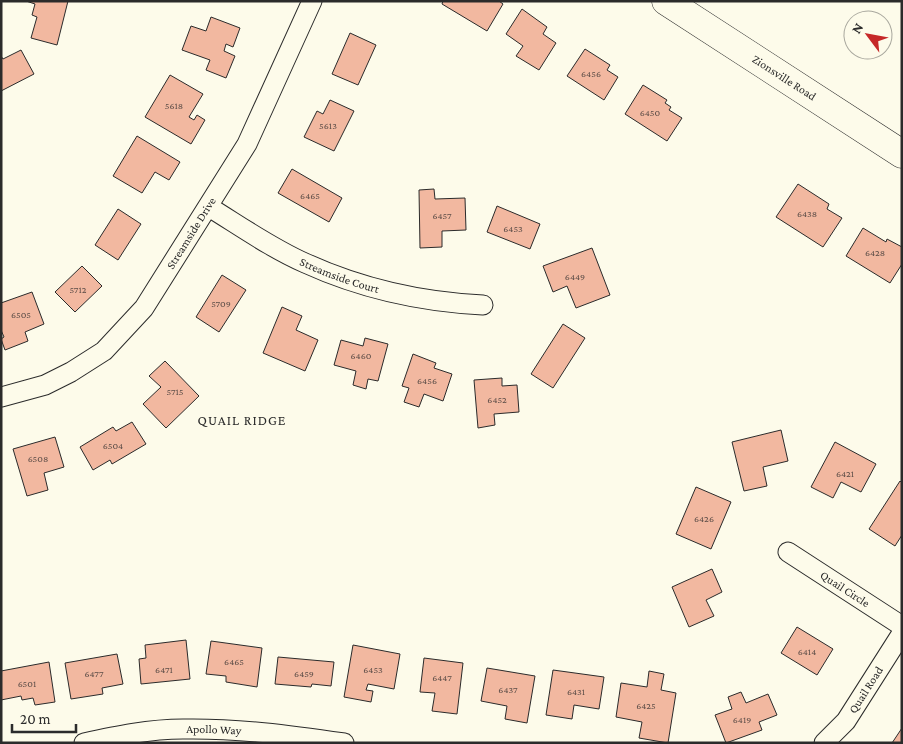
<svg xmlns="http://www.w3.org/2000/svg" width="903" height="744" font-family="'Crimson Pro',serif">
  <rect width="100%" height="100%" fill="#fdfbea"/>
  <g fill="#f2b8a0" stroke="#2b2b2b">
    <polygon points="68,1 57,45 31,38 37,17 32,15 35,4 26,1"/>
    <polygon points="443,1 499,1 503,4 487,31 442,4"/>
    <polygon points="522,9 547,27 543,34 556,43 539,70 516,56 523,46 506,34"/>
    <polygon points="211,17 240,28 233,47 226,44 224,51 235,56 226,78 206,70 210,60 182,50 191,26 206,31"/>
    <polygon points="350,33 376,45 358,85 332,74"/>
    <polygon points="585,49 610,65 607,70 618,77 604,100 567,76"/>
    <polygon points="21,50 34,74 1,91 1,56 3,59"/>
    <polygon points="170,75 203,94 189,117 194,120 197,115 205,120 191,144 145,117"/>
    <polygon points="643,85 667,100 665,103 671,107 669,110 682,118 667,141 625,114"/>
    <polygon points="330,100 354,111 334,151 304,137 317,111 323,114"/>
    <polygon points="137,136 180,162 169,180 155,172 142,193 113,176"/>
    <polygon points="292,169 342,198 329,222 278,193"/>
    <polygon points="798,184 829,204 827,209 842,218 823,247 776,217"/>
    <polygon points="434,189 435,199 465,198 466,230 442,231 442,247 420,248 419,190"/>
    <polygon points="497,206 540,224 530,249 487,232"/>
    <polygon points="118,209 141,224 118,260 95,245"/>
    <polygon points="863,228 886,242 887,239 902,247 902,264 890,283 846,256"/>
    <polygon points="592,248 610,295 576,308 567,286 553,292 543,266"/>
    <polygon points="82,266 102,286 75,312 55,292"/>
    <polygon points="222,275 246,290 219,332 196,317"/>
    <polygon points="32,292 44,324 25,332 28,341 5,350 1,339 4,337 1,330 1,303"/>
    <polygon points="282,307 302,316 296,330 318,340 305,371 263,353"/>
    <polygon points="563,324 585,338 553,388 531,374"/>
    <polygon points="365,338 388,344 378,381 368,379 366,389 353,385 356,371 334,365 341,340 363,346"/>
    <polygon points="413,354 436,363 434,368 452,374 443,401 424,394 419,407 404,402 409,388 402,386"/>
    <polygon points="165,361 199,396 166,428 143,404 161,387 149,376"/>
    <polygon points="502,378 502,386 517,385 519,412 494,414 495,425 478,428 474,380"/>
    <polygon points="132,422 146,444 112,464 110,460 93,470 80,447 113,427 116,431"/>
    <polygon points="781,430 788,461 763,467 767,486 744,491 732,442"/>
    <polygon points="55,437 64,467 44,473 48,490 27,496 13,449"/>
    <polygon points="835,442 876,464 861,492 841,482 833,498 811,487"/>
    <polygon points="900,481 902,483 902,535 895,546 869,529"/>
    <polygon points="696,487 731,502 711,549 676,534"/>
    <polygon points="712,569 722,592 706,600 714,616 689,627 672,587"/>
    <polygon points="797,627 833,649 817,675 781,653"/>
    <polygon points="186,640 190,679 141,684 139,659 146,658 145,645"/>
    <polygon points="211,641 262,648 257,687 226,682 226,676 206,674"/>
    <polygon points="353,645 400,654 394,689 368,684 366,690 373,691 371,702 344,697"/>
    <polygon points="117,654 123,684 102,688 103,694 71,699 65,663"/>
    <polygon points="278,657 334,662 331,686 312,684 311,687 275,684"/>
    <polygon points="424,658 463,663 457,714 432,711 435,693 420,692"/>
    <polygon points="49,662 55,702 35,705 33,698 22,700 21,696 1,700 1,671"/>
    <polygon points="487,668 535,676 527,723 505,719 507,706 481,701"/>
    <polygon points="553,670 604,677 599,709 574,705 572,719 546,715"/>
    <polygon points="649,671 664,674 661,690 676,693 668,743 639,738 642,722 616,717 621,683 647,687"/>
    <polygon points="741,692 746,703 768,694 777,715 759,722 762,730 726,743 715,715 732,709 728,697"/>
    <polygon points="902,728 902,743 892,743"/>
  </g>
  <g fill="none" stroke-linecap="round" stroke-linejoin="round">
    <g stroke="#2b2b2b" stroke-width="21">
      <g id="street">
        <path id="s1" d="M209,207C240,226 271,248 305,263C362,289 421,302 483,305"/>
        <path id="s2" d="M1,397L45,385L71,372L104,351L144,308L247,144L312,1"/>
        <path id="s3" d="M788,552L902,626"/>
        <path id="s4" d="M84,743C116,736 149,729 183,729C237,728 290,735 344,743"/>
        <path id="s5" d="M824,743L846,721L902,633"/>
      </g>
    </g>
    <g stroke="#2b2b2b" stroke-width="29">
      <g id="secondary">
        <path id="s6" d="M666,1L902,154"/>
      </g>
    </g>
    <use href="#street" stroke="#fdfbea" stroke-width="19"/>
    <use href="#secondary" stroke="#fdfbea" stroke-width="28"/>
  </g>
  <g text-anchor="middle" dominant-baseline="central" stroke-width="4" stroke-linejoin="round" paint-order="stroke">
    <g font-size="10" fill="#5d4e48">
      <text x="591" y="73">6456</text>
      <text x="174" y="105">5618</text>
      <text x="650" y="112">6450</text>
      <text x="328" y="125">5613</text>
      <text x="310" y="195">6465</text>
      <text x="807" y="213">6438</text>
      <text x="442" y="215">6457</text>
      <text x="513" y="228">6453</text>
      <text x="875" y="252">6428</text>
      <text x="575" y="276">6449</text>
      <text x="78" y="289">5712</text>
      <text x="221" y="303">5709</text>
      <text x="21" y="314">6505</text>
      <text x="361" y="355">6460</text>
      <text x="427" y="380">6456</text>
      <text x="175" y="391">5715</text>
      <text x="497" y="399">6452</text>
      <text x="113" y="445">6504</text>
      <text x="38" y="458">6508</text>
      <text x="845" y="473">6421</text>
      <text x="704" y="518">6426</text>
      <text x="807" y="651">6414</text>
      <text x="234" y="661">6465</text>
      <text x="164" y="669">6471</text>
      <text x="373" y="669">6453</text>
      <text x="94" y="673">6477</text>
      <text x="304" y="673">6459</text>
      <text x="442" y="677">6447</text>
      <text x="27" y="683">6501</text>
      <text x="508" y="689">6437</text>
      <text x="576" y="691">6431</text>
      <text x="646" y="705">6425</text>
      <text x="742" y="719">6419</text>
    </g>
    <g font-size="12" fill="#2b2b2b" stroke="#fdfbea">
      <text stroke="none"><textPath href="#s6" startOffset="141">Zionsville Road</textPath></text>
      <text stroke="none"><textPath href="#s2" startOffset="261">Streamside Drive</textPath></text>
      <text stroke="none"><textPath href="#s1" startOffset="148">Streamside Court</textPath></text>
      <text stroke="none"><textPath href="#s3" startOffset="68">Quail Circle</textPath></text>
      <text stroke="none"><textPath href="#s5" startOffset="68">Quail Road</textPath></text>
      <text stroke="none"><textPath href="#s4" startOffset="131">Apollo Way</textPath></text>
    </g>
    <g font-size="14" letter-spacing="1" fill="#2b2b2b" stroke="#fdfbea">
      <text x="242" y="420">QUAIL RIDGE</text>
    </g>
  </g>
  <rect width="903" height="744" fill="none" stroke="#2b2b2b" stroke-width="5"/>
  <g transform="translate(868 35) rotate(302)"><circle r="24" fill="#fdfbea" stroke="#a9a89e"/>
  <path d="M0-4L9 19L0 12L-9 19Z" fill="#c62828"/>
  <text y="-8" font-size="14" font-weight="bold" text-anchor="middle" fill="#2b2b2b">N</text>
  </g>
  <path d="M12 724v8h64v-8" fill="none" stroke="#2b2b2b" stroke-width="2.5"/>
  <text x="20" y="724" font-size="15" fill="#2b2b2b" stroke="#fdfbea" stroke-width="4" paint-order="stroke">20 m</text>
</svg>
